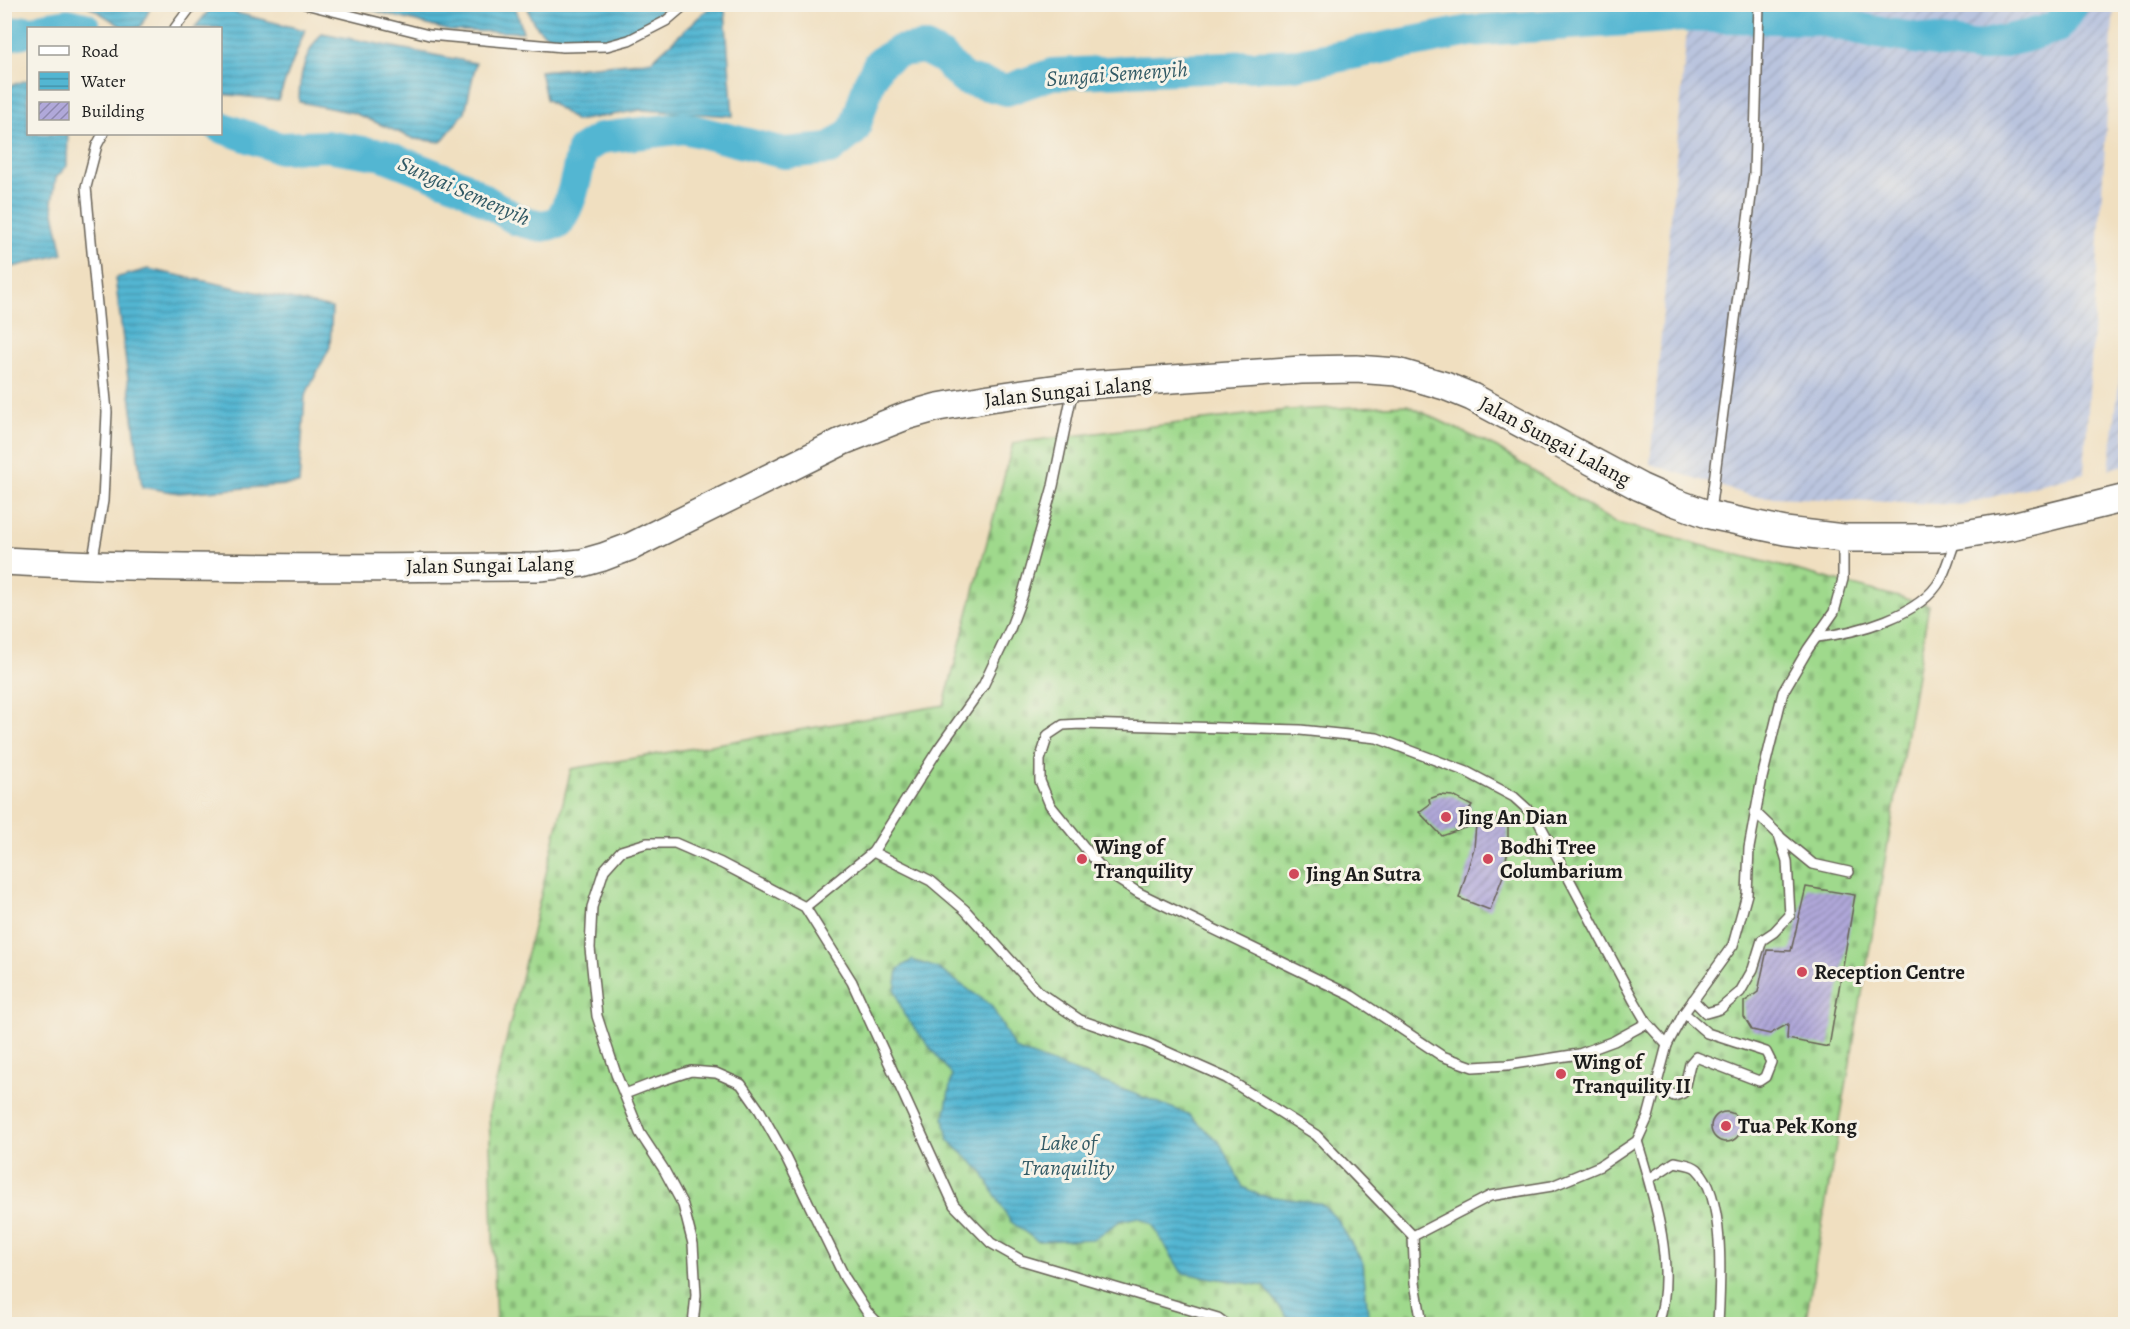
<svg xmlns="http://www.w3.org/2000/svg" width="2130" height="1329" font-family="Alegreya,serif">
  <defs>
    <pattern id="industrial-furrows" width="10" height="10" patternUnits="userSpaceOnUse" patternTransform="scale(1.5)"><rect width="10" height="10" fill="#bac4de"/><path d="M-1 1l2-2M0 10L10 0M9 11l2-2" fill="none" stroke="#9fa8be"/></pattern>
    <pattern id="cemetery-stones" width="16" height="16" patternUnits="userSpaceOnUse" patternTransform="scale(1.5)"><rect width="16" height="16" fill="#9fd98c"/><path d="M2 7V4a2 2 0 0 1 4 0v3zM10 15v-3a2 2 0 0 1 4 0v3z" fill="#88ba78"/></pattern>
    <pattern id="water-rules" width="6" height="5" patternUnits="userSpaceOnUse" patternTransform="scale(1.5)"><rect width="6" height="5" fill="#53b6d2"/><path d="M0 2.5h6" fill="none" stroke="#4493aa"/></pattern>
    <pattern id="building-hatch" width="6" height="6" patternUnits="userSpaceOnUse" patternTransform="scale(1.5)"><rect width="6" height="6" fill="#b0a8d9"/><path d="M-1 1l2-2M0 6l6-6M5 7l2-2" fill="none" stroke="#8e88af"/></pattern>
  </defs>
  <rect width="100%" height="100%" fill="#f7f3e8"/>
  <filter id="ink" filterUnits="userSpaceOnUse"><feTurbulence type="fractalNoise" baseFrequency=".0167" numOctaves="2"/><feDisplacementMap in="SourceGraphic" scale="12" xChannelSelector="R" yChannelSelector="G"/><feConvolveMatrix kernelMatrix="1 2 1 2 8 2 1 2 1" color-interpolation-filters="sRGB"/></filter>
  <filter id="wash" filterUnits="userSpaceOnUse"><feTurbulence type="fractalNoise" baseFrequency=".008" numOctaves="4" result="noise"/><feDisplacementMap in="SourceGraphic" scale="24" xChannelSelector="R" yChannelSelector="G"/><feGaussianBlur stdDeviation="1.35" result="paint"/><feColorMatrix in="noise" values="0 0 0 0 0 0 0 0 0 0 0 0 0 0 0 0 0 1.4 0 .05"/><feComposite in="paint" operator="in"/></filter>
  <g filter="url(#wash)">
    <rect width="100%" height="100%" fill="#f0dfc0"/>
    <g fill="url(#industrial-furrows)">
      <polygon points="1689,5 2114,5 2084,473 1961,505 1751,496 1650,464"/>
      <polygon points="2125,331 2125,465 2109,469"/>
    </g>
    <polygon fill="url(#cemetery-stones)" stroke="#5e7a54" stroke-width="1.5" points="1407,405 1497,448 1613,522 1929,605 1805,1324 496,1324 489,1112 571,769 944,705 1013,443 1288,410"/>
    <g fill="url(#water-rules)" stroke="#386977" stroke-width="1.5">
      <polygon points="87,5 152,5 140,28 124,28"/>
      <polygon points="352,5 515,5 523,32 450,31"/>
      <path d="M528,5H668C658,12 643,30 632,34C619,39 577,45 563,42C545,38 528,23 528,5Z"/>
      <polygon points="712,5 725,10 733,116 641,110 576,121 546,99 540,71 651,61"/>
      <polygon points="212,7 305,30 278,100 221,94 220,28 194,28"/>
      <path d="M322,33L476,63L465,112L441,142L414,139L354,113L299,102C299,77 305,52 322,33Z"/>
      <polygon points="28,80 28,134 68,134 67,166 56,178 52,203 63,254 5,269 5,87"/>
      <polygon points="148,269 332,308 330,347 305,396 299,484 179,493 142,487 115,278"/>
      <polygon points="912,960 937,968 991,1005 1015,1049 1188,1114 1220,1143 1243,1187 1259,1195 1320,1203 1337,1219 1363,1263 1369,1324 1292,1324 1264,1286 1182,1273 1152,1224 1138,1217 1120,1221 1094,1239 1037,1241 1010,1221 981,1170 948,1140 944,1118 952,1075 904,1015 895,990 898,969"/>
    </g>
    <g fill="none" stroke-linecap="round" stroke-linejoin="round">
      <g stroke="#53b6d2" stroke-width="32">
        <polyline points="43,28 68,24 85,28"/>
        <polyline points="4,36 28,31"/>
        <path d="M220,127L280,148L326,146L383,155L462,186L517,220L541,226L558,223C573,201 577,175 582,150L601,138L684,128L784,153L830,149L854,130L869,83L879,63L899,51L924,48L943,58L964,79L1007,90L1052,74L1299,64L1470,31L1682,16L1816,19L1880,33L1977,47L2027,36L2057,27L2073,4"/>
      </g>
    </g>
    <g id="blocks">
      <g fill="url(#building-hatch)">
        <polygon points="1440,795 1453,796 1472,806 1465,815 1508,820 1508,849 1503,876 1490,910 1459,898 1474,848 1476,824 1442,836 1419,812 1430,804 1429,799"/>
        <polygon points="1806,887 1855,895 1829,1047 1787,1039 1788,1024 1770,1034 1752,1030 1744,1017 1744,1002 1758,992 1767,950 1791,951"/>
        <circle cx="1726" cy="1127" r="15"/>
      </g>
    </g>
  </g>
  <g filter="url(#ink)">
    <use href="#blocks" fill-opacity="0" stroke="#666055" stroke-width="1.5"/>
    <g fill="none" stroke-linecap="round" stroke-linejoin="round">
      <g stroke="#666055" stroke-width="12">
        <g id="lane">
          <polyline points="305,4 429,35 563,47 607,46 629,40 666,21 686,4"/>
          <polyline points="175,28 193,4"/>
          <polyline points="1710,512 1754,173 1759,4"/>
          <polyline points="92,564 103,501 107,412 86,187 97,145 103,134"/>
          <path d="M1817,637C1855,633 1921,616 1941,579C1947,566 1951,552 1956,539"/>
          <polyline points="1780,837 1813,864 1849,872"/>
          <polyline points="873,852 931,881 965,910 1040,993 1080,1020 1147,1043 1226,1078 1316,1135 1413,1236 1415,1283 1422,1324"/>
          <polyline points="805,907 873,852 939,748 983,686 1010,629 1022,597 1053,486 1073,389"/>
          <polyline points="1693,1000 1706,1013 1720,1009 1740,992 1753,969 1762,940 1774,932 1790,915 1787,861 1779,835 1755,812"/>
          <polyline points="1647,1023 1614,1041 1579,1054 1507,1065 1473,1067 1442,1056 1352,996 1139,893 1103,870 1050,805 1040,781 1040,760 1048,735 1063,725 1081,724 1300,730 1377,738 1467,772 1514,797 1536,817 1633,999 1647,1023 1667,1045"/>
          <polyline points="1656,1086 1674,1096 1683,1093 1690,1064 1696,1057 1759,1081 1765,1077 1771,1062 1766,1052 1707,1033 1684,1013"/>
          <polyline points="625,1094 651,1084 691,1071 716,1073 741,1084 760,1111 786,1157 845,1278 867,1312 879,1324"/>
          <path d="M1637,1141C1654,1196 1677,1268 1658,1324"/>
          <path d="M1649,1179L1675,1162C1681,1164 1692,1164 1697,1169C1726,1197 1720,1286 1718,1324"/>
          <polyline points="1413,1236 1490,1196 1552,1186 1600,1166 1637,1141 1648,1117 1667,1045 1684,1013 1733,945 1747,894 1749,848 1762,778 1783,692 1808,649 1834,612 1843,579 1843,539"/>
          <polyline points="693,1324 696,1295 693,1244 683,1205 663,1168 640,1133 616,1074 597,1016 590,948 592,907 604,870 621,851 647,843 675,843 721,863 805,907 852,982 954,1205 991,1243 1021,1260 1218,1318 1226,1324"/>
        </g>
      </g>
      <g stroke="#666055" stroke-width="30">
        <path id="secondary" d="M4,561C182,571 361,567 539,567L582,563L603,557L632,546L843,441L906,416L938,407L990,398L1073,386L1301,370L1356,369L1397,372L1445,386L1472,397L1640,487L1674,502L1710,515L1785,531L1843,538H1941L2012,526L2126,498"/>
      </g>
      <use href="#lane" stroke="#fff" stroke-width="9"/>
      <use href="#secondary" stroke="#fff" stroke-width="27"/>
    </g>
  </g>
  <g fill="#d1495b" stroke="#f7f3e8" stroke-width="2">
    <circle cx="1446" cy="817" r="6"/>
    <circle cx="1082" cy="859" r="6"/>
    <circle cx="1488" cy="859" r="6"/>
    <circle cx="1294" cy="874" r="6"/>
    <circle cx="1802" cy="972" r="6"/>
    <circle cx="1561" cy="1074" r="6"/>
    <circle cx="1726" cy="1126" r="6"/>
  </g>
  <g text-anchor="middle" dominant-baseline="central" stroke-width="6" stroke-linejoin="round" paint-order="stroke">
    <g font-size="21" fill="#1c1c1c" stroke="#f7f3e8">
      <text transform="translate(1068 391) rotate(-6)">Jalan Sungai Lalang</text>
      <text transform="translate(1555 441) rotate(28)">Jalan Sungai Lalang</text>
      <text transform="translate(490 565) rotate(-1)">Jalan Sungai Lalang</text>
    </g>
    <g font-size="21" font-weight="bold" fill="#1c1c1c" stroke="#f7f3e8" text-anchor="start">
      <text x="1458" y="817">Jing An Dian</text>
      <text x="1094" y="847">Wing of<tspan x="1094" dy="24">Tranquility</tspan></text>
      <text x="1500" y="847">Bodhi Tree<tspan x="1500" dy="24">Columbarium</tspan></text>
      <text x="1306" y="874">Jing An Sutra</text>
      <text x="1814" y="972">Reception Centre</text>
      <text x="1573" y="1062">Wing of<tspan x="1573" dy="24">Tranquility II</tspan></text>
      <text x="1738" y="1126">Tua Pek Kong</text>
    </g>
    <g font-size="22" font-style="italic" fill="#325a65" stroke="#f7f3e8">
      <text transform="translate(1117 74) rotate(-4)">Sungai Semenyih</text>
      <text transform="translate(464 191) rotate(24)">Sungai Semenyih</text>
      <text x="1068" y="1143">Lake of<tspan x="1068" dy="25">Tranquility</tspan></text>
    </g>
  </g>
  <rect width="2130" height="1329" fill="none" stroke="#f7f3e8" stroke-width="24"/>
  <rect x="27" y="27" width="195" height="108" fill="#f7f3e8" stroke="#9f9d96" stroke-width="1.5"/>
  <rect x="39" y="46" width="30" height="9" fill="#ffffff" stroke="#9f9d96" stroke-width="1.5"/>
  <text x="81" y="57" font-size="18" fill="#1c1c1c">Road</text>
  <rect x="39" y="72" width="30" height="18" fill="url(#water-rules)" stroke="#9f9d96" stroke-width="1.5"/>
  <text x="81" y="87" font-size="18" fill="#1c1c1c">Water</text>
  <rect x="39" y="102" width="30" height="18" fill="url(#building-hatch)" stroke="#9f9d96" stroke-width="1.5"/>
  <text x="81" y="117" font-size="18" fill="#1c1c1c">Building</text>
</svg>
